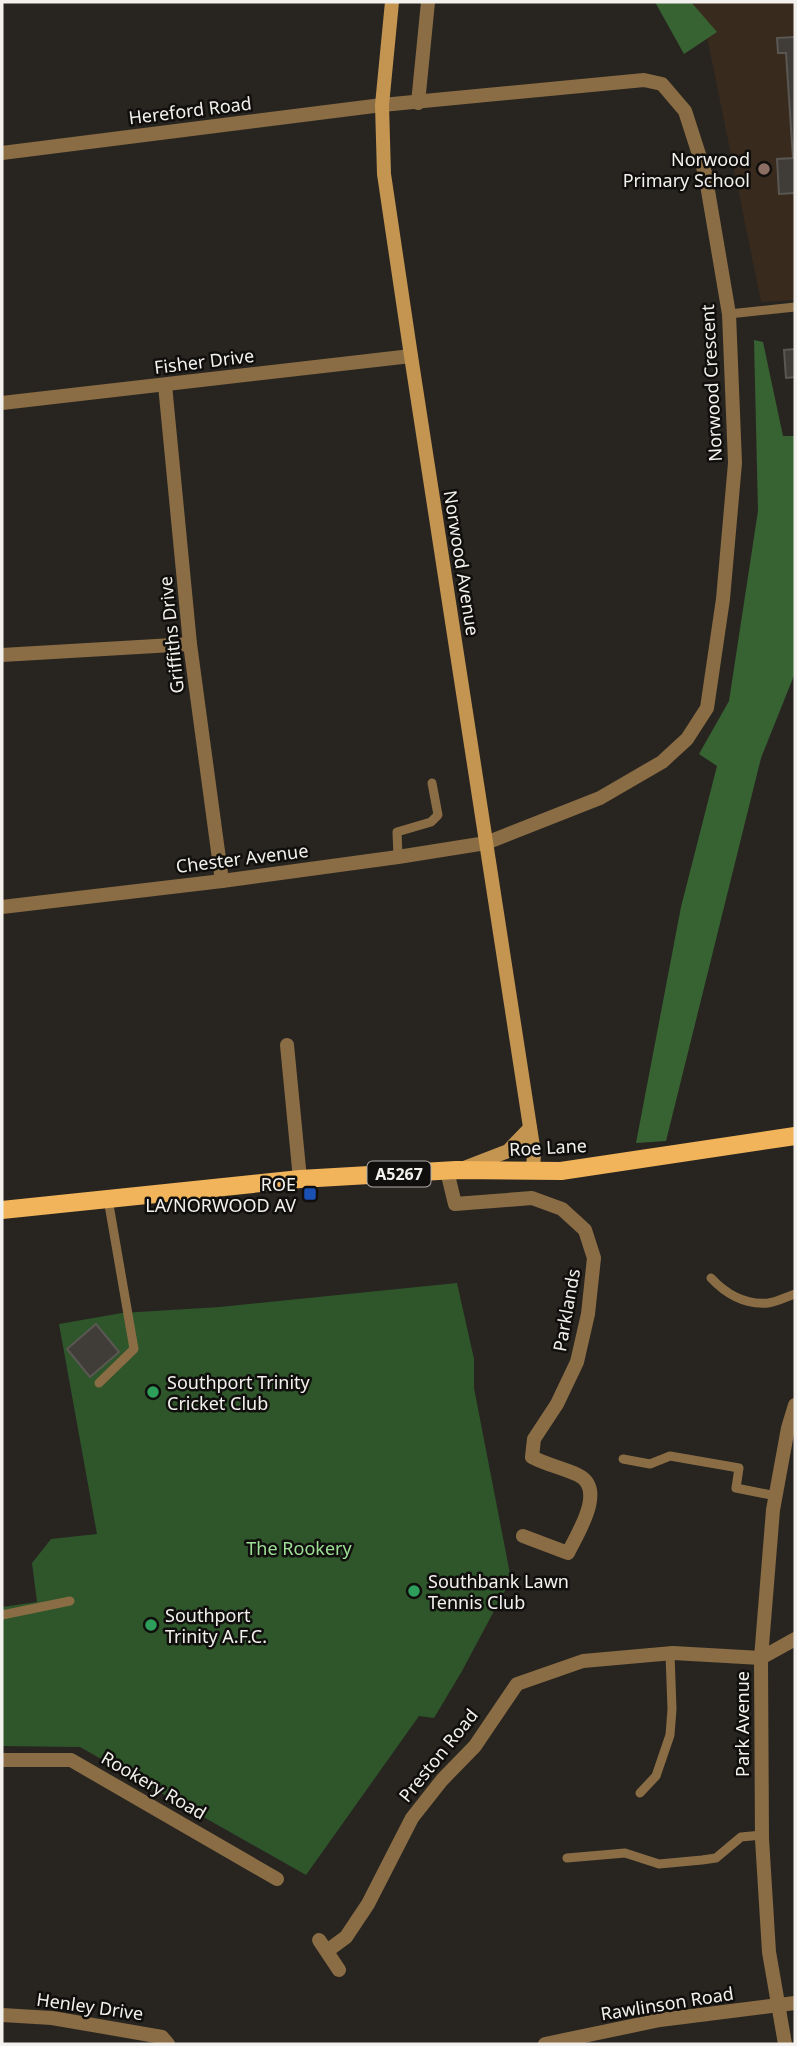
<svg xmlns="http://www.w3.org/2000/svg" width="797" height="2046" font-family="'Noto Sans',sans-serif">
  <rect width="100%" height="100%" fill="#282521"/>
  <polygon fill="#382a1d" points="689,2 795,2 795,300 761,302 707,37"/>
  <polygon fill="#2e562a" points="457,1283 474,1359 474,1388 511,1579 462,1671 434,1718 419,1716 306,1875 80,1747 2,1746 2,1607 37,1602 32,1563 51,1539 97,1534 59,1324 122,1313 220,1307"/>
  <g fill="#376332">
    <polygon points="655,2 691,2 717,32 684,54"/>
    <polygon points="754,340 763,342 783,436 795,436 795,673 761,758 666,1141 636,1143 681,907 717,766 699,754 729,701 758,511"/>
  </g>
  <g fill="#403d38" stroke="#5a5752" stroke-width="2">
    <polygon points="795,37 795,201 795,193 779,194 777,159 793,158 786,53 778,53 777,38"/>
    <polygon points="795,349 795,377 786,378 784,350"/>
    <polygon points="96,1324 119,1352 90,1377 67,1349"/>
  </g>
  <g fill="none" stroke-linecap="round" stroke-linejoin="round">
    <g stroke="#8a6d44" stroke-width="9">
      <polyline points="729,314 795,307"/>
      <polyline points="398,857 397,832 431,822 438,815 432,783"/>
      <path d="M711,1278C726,1294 745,1305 768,1303C777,1302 786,1297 795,1294"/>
      <polyline points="99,1383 134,1349 108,1199"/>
      <polyline points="623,1459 650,1464 670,1456 739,1468 736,1488 776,1496"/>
      <polyline points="2,1615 70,1601"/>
      <polyline points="640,1793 656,1776 670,1735 672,1709 670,1654"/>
      <polyline points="567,1858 625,1853 659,1864 702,1860 716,1858 741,1837 762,1835"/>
    </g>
    <g stroke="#8a6d44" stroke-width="14">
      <polyline points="418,103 428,2"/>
      <polyline points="2,153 382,105 644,80 662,84 685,111 705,173 729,314 735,463 723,599 707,708 687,739 662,762 600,798 486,843 398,857 222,881 2,907"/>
      <polyline points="165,385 190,644 222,881"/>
      <polyline points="2,403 411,356"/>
      <polyline points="2,655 190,644"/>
      <polyline points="287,1045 300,1179"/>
      <path d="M447,1171L455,1204L532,1198L562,1209L585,1230L594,1258L588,1314L577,1362L557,1404L534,1439L532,1457C547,1465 563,1468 578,1475C607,1489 577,1534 568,1553L523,1536"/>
      <polyline points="2,1760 71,1760 277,1879"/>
      <polyline points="319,1940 339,1970"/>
      <polyline points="327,1951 346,1937 368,1904 412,1818 442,1780 475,1746 517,1684 583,1661 673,1653 761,1658 795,1639"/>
      <polyline points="2,2015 52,2018 162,2037 168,2044"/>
      <polyline points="545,2044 660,2020 795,2003"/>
    </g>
    <polyline stroke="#8a6d44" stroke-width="14" points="785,2044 769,1952 762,1839 761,1658 773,1510 788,1428 795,1405"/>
    <g stroke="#c49551" stroke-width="14">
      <polyline points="392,2 382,105 384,174 411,356 534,1153 533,1170"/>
      <polyline points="464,1168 508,1151 530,1128"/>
    </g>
    <polyline stroke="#f1b45a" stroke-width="18" points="2,1210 300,1179 456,1170 561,1171 795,1136"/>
  </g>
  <circle fill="#8d6e63" stroke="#100f0d" stroke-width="2.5" cx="764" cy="169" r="7"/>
  <rect fill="#1a4fb4" stroke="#100f0d" stroke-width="2.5" x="303" y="1187" width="14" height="14" rx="3.5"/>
  <g fill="#2e9e5b" stroke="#100f0d" stroke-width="2.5">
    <circle cx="153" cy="1392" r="7"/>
    <circle cx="414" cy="1591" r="7"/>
    <circle cx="151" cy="1625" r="7"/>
  </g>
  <g text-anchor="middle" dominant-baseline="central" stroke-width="5" stroke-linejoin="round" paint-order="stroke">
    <rect fill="#100f0d" stroke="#afadaa" stroke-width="2" x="367.5" y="1161.5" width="63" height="25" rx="5"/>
    <g font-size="16" font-weight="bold" fill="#f3f1ee">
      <text x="399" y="1174">A5267</text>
    </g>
    <g font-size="18" fill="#f3f1ee" stroke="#100f0d">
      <text transform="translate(190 110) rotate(-7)">Hereford Road</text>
      <text transform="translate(204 361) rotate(-7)">Fisher Drive</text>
      <text transform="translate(711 383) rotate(-93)">Norwood Crescent</text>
      <text transform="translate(462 563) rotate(81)">Norwood Avenue</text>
      <text transform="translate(171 635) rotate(-96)">Griffiths Drive</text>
      <text transform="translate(242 858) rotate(-7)">Chester Avenue</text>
      <text transform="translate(548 1147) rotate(-3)">Roe Lane</text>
      <text transform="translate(566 1310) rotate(-80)">Parklands</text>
      <text transform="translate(742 1724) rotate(-90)">Park Avenue</text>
      <text transform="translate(438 1755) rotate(-51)">Preston Road</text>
      <text transform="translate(154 1785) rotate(30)">Rookery Road</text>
      <text transform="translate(667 2003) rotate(-9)">Rawlinson Road</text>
      <text transform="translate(90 2006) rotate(8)">Henley Drive</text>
    </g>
    <g font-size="18" fill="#f3f1ee" stroke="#100f0d" text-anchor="start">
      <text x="750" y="159" text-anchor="end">Norwood<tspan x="750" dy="21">Primary School</tspan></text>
      <text x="296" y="1184" text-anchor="end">ROE<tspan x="296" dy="21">LA/NORWOOD AV</tspan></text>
      <text x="167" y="1382">Southport Trinity<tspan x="167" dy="21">Cricket Club</tspan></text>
      <text x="428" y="1581">Southbank Lawn<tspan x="428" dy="21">Tennis Club</tspan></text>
      <text x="165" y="1615">Southport<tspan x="165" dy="21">Trinity A.F.C.</tspan></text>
    </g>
    <g font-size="18" fill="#9ee096" stroke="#100f0d">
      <text x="299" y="1548">The Rookery</text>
    </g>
  </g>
  <rect width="797" height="2046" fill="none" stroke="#f3f1ee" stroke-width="7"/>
</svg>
